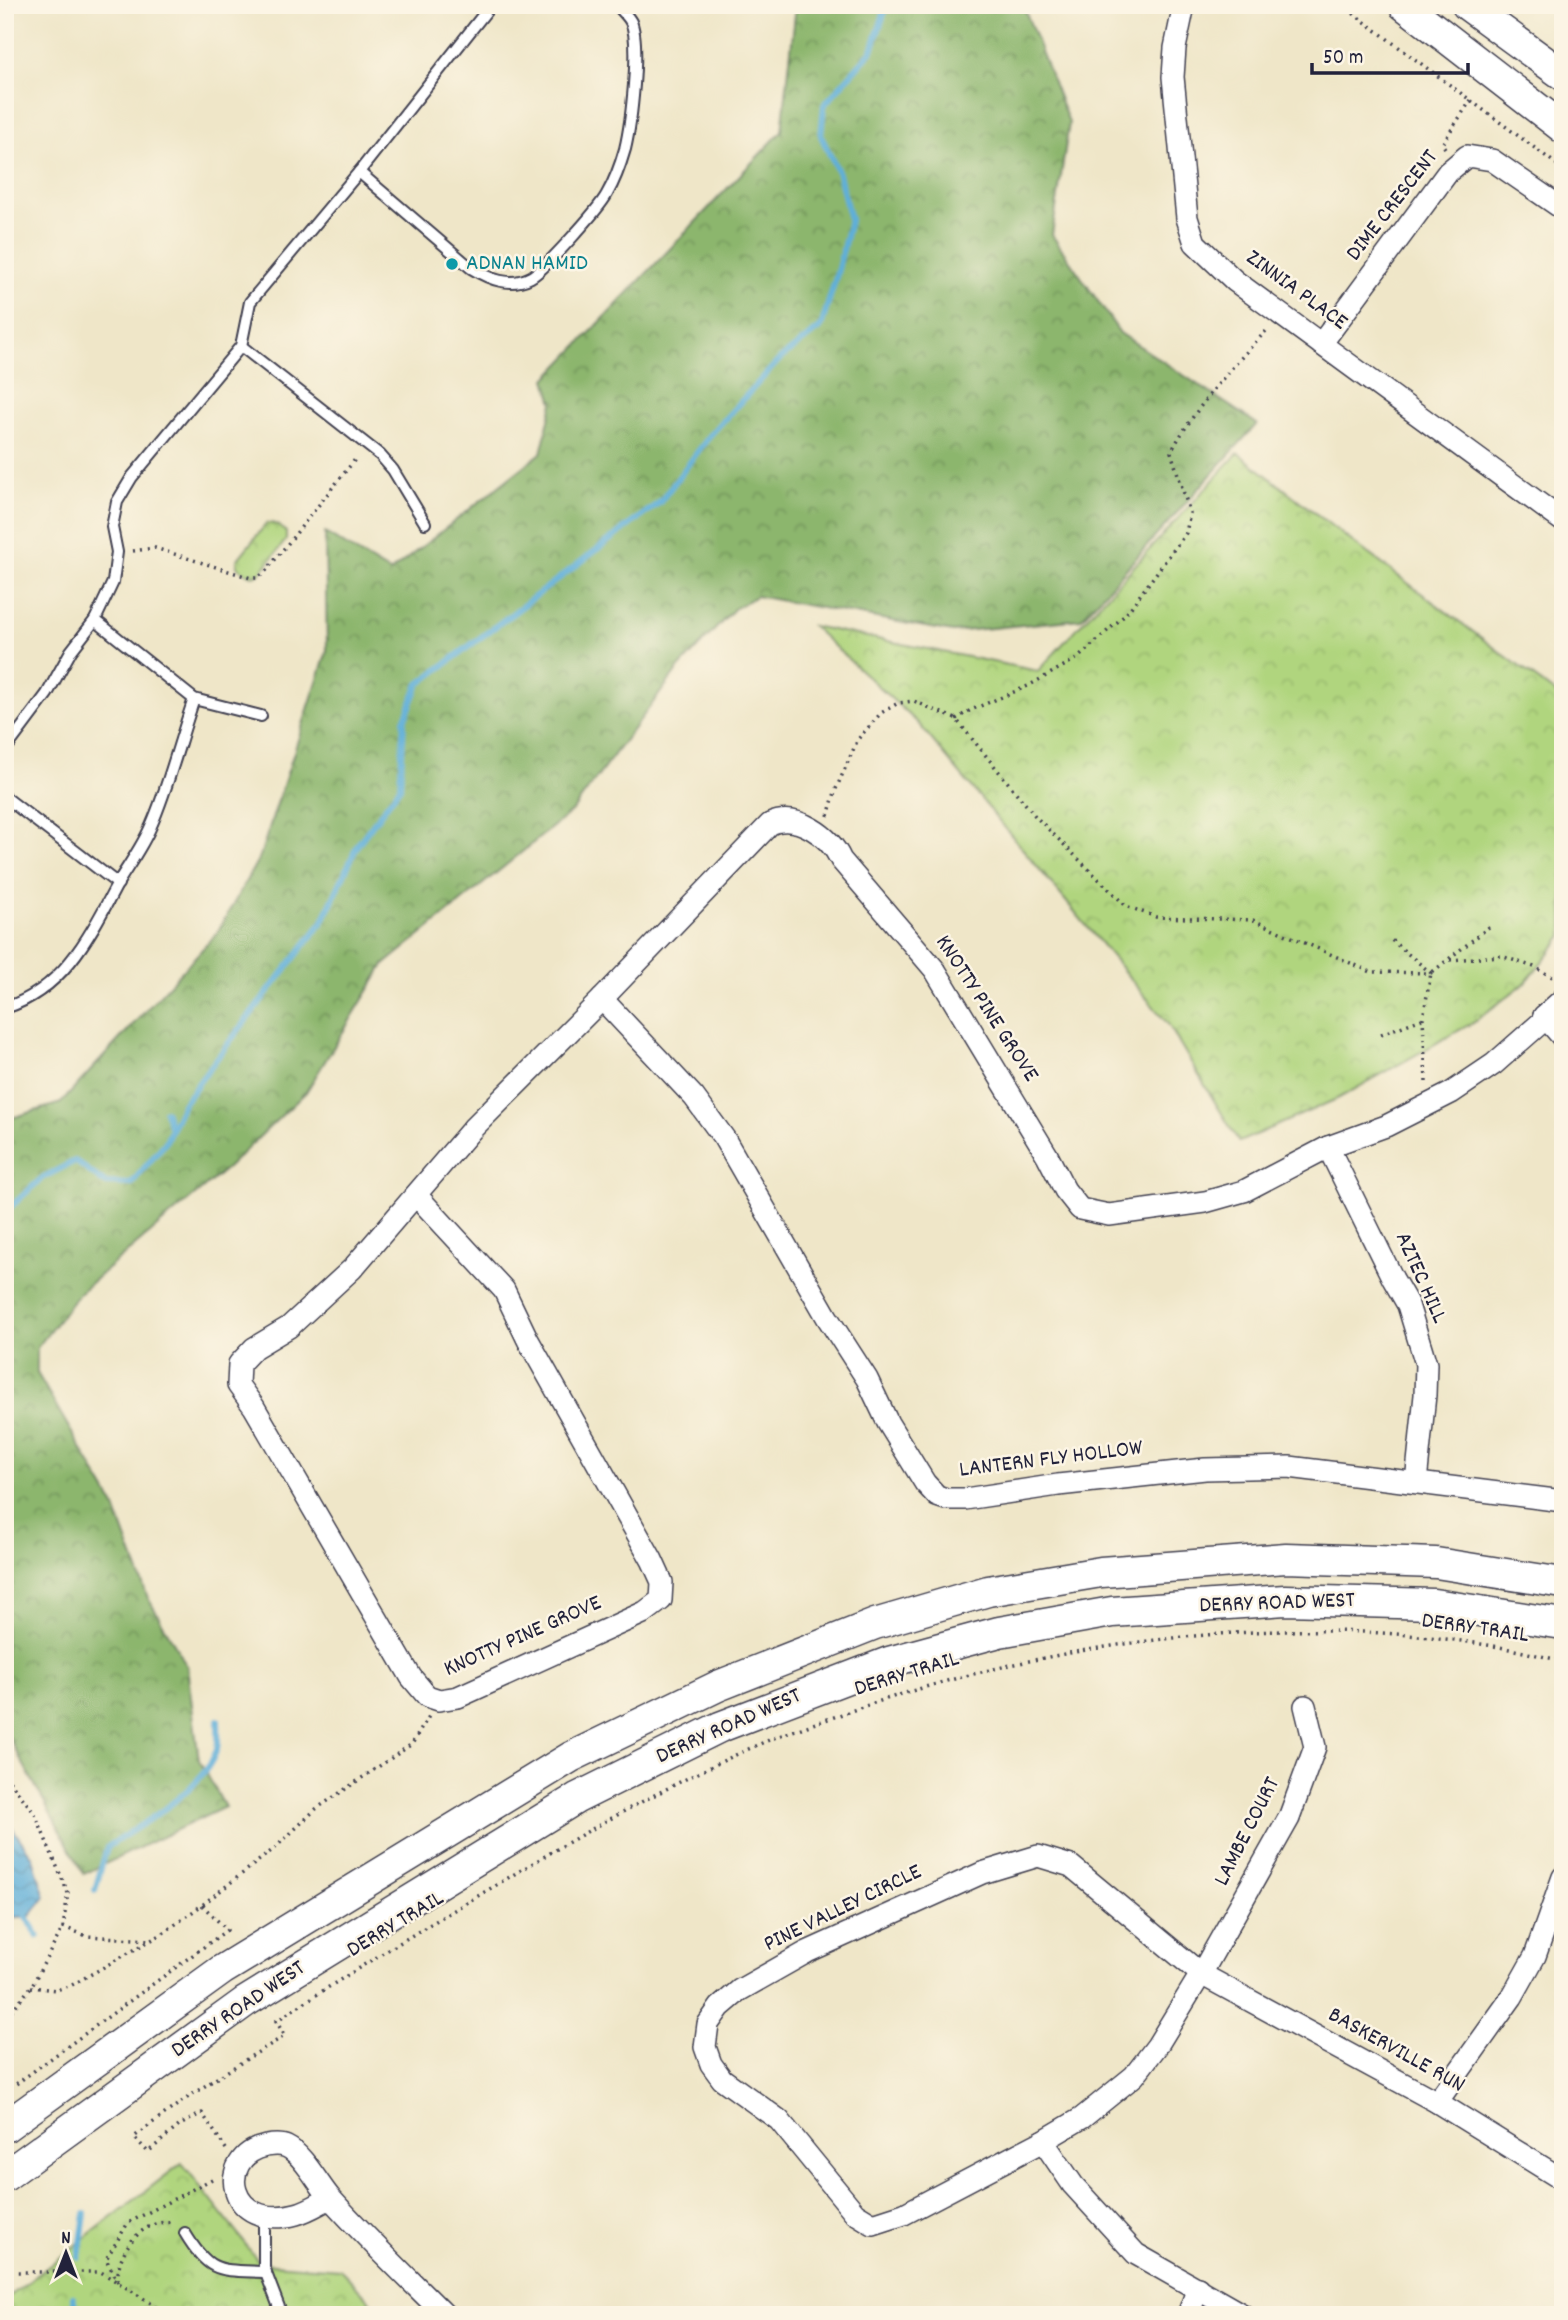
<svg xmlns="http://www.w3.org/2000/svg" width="1568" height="2320" font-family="Dekko,sans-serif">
  <defs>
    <pattern id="forest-crowns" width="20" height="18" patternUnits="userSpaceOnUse" patternTransform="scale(1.75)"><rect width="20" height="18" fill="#8cb66d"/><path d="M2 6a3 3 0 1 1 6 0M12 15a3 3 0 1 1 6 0" fill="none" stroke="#72945b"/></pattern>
    <pattern id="park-crowns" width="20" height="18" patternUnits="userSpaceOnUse" patternTransform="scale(1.75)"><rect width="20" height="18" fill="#b0d57e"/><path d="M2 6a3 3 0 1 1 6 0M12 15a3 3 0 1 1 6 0" fill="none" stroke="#97b76e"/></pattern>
    <pattern id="water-waves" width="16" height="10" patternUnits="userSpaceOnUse" patternTransform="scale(1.75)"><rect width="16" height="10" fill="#5eafd9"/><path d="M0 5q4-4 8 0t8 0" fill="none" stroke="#4d8eb1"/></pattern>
  </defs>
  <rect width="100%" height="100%" fill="#fcf5e5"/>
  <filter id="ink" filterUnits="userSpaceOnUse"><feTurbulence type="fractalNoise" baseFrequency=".0143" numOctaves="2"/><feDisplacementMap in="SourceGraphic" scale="14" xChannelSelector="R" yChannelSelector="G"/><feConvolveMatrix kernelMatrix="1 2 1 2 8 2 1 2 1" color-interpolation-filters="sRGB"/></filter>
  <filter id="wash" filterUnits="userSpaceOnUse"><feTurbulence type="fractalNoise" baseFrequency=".00686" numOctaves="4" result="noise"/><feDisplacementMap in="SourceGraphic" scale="28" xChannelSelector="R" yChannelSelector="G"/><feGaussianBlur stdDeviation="1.57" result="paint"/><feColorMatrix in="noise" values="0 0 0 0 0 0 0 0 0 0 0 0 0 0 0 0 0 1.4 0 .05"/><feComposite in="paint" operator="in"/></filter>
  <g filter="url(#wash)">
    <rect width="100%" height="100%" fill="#efe6c8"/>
    <polygon fill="url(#forest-crowns)" stroke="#576c54" stroke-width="2" points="796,5 1023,5 1069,123 1052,235 1120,333 1257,424 1081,619 953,632 756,596 734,609 679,668 572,811 384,965 306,1092 228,1167 79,1293 37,1348 37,1373 114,1505 148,1598 187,1666 199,1760 225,1807 84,1874 5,1731 5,1120 61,1103 217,933 260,856 327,651 325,533 390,572 541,453 553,403 546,379 782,131"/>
    <g fill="url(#park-crowns)" stroke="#697c5c" stroke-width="2">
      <polygon points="1238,453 1342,534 1563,699 1563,936 1526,982 1474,1022 1339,1098 1239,1142 1168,1024 918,723 812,626 1038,671"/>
      <path d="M267,523C276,522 280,527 286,532V540L260,573C251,580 244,572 237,566V560Z"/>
      <polygon points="182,2163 260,2263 340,2269 384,2315 5,2315 5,2300"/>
    </g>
    <polygon fill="url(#water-waves)" stroke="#40688a" stroke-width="2" points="5,1817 33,1858 45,1897 30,1916 5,1918"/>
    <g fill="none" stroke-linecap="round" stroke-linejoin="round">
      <g stroke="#5eafd9" stroke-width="6">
        <polyline points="165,1111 171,1129"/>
        <polyline points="5,1212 42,1178 75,1161 105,1183 131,1184 165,1143 183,1104 214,1062 323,921 358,844 400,787 404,721 419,684 660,502 711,434 780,359 821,327 836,277 850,220 839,174 821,136 824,105 872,50 887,5"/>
        <path d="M95,1890L107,1847C141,1825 206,1788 217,1748C219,1740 218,1729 218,1720"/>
        <polyline points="22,1910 38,1936"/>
        <polyline points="79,2257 85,2214"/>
        <polyline points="73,2297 77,2315"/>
      </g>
    </g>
  </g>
  <g filter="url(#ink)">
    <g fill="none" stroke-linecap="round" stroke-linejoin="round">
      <g stroke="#413f50" stroke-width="14">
        <g id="service">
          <path d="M359,172L471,268C489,279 510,288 531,277C545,269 599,209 607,194C614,182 621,163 625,149C631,124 641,44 631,22C628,16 621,10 617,5"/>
          <polyline points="241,346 380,455 393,470 425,523"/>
          <polyline points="95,620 194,699 261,716"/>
          <polyline points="5,750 47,694 71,651 95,620 113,582 117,552 112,527 117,502 132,477 241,346 250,302 359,172 491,5"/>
          <polyline points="5,797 118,884"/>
          <path d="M5,1008C65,989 91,933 119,881C130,863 143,845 151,826C168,788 180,739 194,699"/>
          <polyline points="264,2217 264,2268 282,2315"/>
          <path d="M185,2233C210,2275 220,2270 266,2272"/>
        </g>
      </g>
      <g stroke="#413f50" stroke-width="24">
        <g id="minor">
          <polyline points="1184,5 1175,48 1173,77 1187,218 1195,243 1235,281 1563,521"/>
          <polyline points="1321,344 1448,172 1467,156 1492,160 1563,209"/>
          <polyline points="602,999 694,1097 724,1138 827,1317 867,1379 888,1423 925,1483 937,1496 946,1499 965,1499 1058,1485 1205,1469 1289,1467 1563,1501"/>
          <polyline points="1544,1016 1563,1038"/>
          <polyline points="1328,1147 1393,1279 1408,1305 1426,1364 1425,1395 1416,1482"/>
          <path d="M416,1195L504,1290L528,1340L652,1560L662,1582L661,1600L645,1612L458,1697L439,1700L427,1696L411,1677L254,1407L238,1385L239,1364L254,1348L289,1327L352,1269L473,1128L602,999L770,824C797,812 830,836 841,860L935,970L1047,1155L1065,1190L1080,1209L1109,1215L1205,1202L1244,1191L1328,1147L1386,1126L1451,1093L1494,1064L1544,1020V1016L1563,999"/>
          <polyline points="1305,1706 1315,1747 1289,1818 1201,1974 1157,2046 1134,2076 1082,2118 1043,2141 904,2214 873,2224 855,2213 779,2120 722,2079 711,2064 705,2047 708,2024 720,2007 740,1990 807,1952 982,1873 1038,1856 1071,1866 1201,1974 1437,2102 1563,2180"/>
          <polyline points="1437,2102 1512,1997 1535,1956 1563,1877"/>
          <polyline points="1043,2141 1073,2185 1136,2254 1243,2315"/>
          <path d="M330,2198C320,2203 308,2211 296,2214C228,2232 214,2157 266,2146C272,2145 281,2144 287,2147C304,2155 319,2186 332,2200C368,2240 407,2277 445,2315"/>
          <polyline points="1188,2315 1198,2288"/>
        </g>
      </g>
      <g stroke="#413f50" stroke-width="33">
        <g id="secondary">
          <polyline points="1404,5 1563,128"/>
          <polyline points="1467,5 1563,75"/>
          <polyline points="5,2127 222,1970 571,1757 718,1686 875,1624 988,1591 1101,1572 1286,1558 1436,1563 1563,1583"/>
          <polyline points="5,2176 245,2002 577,1798 720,1727 889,1662 999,1632 1112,1612 1285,1600 1434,1604 1563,1624"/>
        </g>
      </g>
      <g stroke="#413f50" stroke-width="3.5" stroke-dasharray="2 5" stroke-linecap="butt">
        <polyline points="1342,5 1563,169"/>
        <polyline points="1445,148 1442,144 1471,100"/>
        <polyline points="133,551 155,548 251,578 258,578 266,571 357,457"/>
        <path d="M956,719L971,710L1028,686L1078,658L1126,614L1186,533L1190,513L1171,452C1196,406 1232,367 1268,329"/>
        <polyline points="828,816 836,789 858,739 881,713 898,703 914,701 956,719 1036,817 1126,906 1156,917 1253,920 1371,972 1431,973 1390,939"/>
        <polyline points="1450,960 1501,956 1534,967 1556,979"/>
        <polyline points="1381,1034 1422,1019"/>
        <polyline points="1426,1082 1423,1018 1431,973 1489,927"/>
        <polyline points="5,1775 35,1814 68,1893 63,1927 58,1937 31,1987 13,2009 5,2016"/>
        <polyline points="63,1927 87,1936 150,1940"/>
        <polyline points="31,1987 56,1990 72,1985 162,1934 202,1905 275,1848 316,1809 412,1744 429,1716"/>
        <polyline points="5,2092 227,1930 202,1905"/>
        <path d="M226,2149L202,2113L180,2125L148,2152L134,2137C183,2099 232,2067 285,2036L276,2021C345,1976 416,1932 488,1890C577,1836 667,1785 762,1743C785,1733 810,1725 834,1717C1033,1644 1270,1610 1481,1644C1509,1648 1536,1655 1563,1661"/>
        <polyline points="5,2268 11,2272 101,2272 154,2305 160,2315"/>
        <path d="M118,2280C116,2251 144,2217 173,2223"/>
        <polyline points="118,2282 106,2259 128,2223 214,2178"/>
      </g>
      <use href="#service" stroke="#fff" stroke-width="10"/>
      <use href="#minor" stroke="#fff" stroke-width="21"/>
      <use href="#secondary" stroke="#fff" stroke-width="30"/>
    </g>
  </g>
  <circle fill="#0f9aa8" stroke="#fcf5e5" stroke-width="2.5" cx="452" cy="264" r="7"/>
  <g text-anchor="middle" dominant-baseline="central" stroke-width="5" stroke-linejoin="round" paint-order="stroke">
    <g font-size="23" fill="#22223b" stroke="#fcf5e5">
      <text transform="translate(1393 206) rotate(-52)">DIME CRESCENT</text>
      <text transform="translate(1296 291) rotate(36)">ZINNIA PLACE</text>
      <text transform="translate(986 1009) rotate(57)">KNOTTY PINE GROVE</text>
      <text transform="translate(1420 1278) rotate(66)">AZTEC HILL</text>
      <text transform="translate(1051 1460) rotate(-7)">LANTERN FLY HOLLOW</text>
      <text transform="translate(1277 1604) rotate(-2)">DERRY ROAD WEST</text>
      <text transform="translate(1475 1629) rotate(8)">DERRY TRAIL</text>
      <text transform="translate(523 1637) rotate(-24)">KNOTTY PINE GROVE</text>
      <text transform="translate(907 1675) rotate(-17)">DERRY TRAIL</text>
      <text transform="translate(729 1727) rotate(-24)">DERRY ROAD WEST</text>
      <text transform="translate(1248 1832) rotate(-63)">LAMBE COURT</text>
      <text transform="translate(843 1909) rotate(-26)">PINE VALLEY CIRCLE</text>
      <text transform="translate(396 1925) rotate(-31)">DERRY TRAIL</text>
      <text transform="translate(239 2010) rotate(-34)">DERRY ROAD WEST</text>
      <text transform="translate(1396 2051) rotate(29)">BASKERVILLE RUN</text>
    </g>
    <g font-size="23" fill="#0d838f" stroke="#fcf5e5" text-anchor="start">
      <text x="466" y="264">ADNAN HAMID</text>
    </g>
  </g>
  <rect width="1568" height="2320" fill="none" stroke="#fcf5e5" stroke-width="28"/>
  <g transform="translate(66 2253)" stroke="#fcf5e5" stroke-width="5" paint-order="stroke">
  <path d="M0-5L12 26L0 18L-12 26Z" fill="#22223b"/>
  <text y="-10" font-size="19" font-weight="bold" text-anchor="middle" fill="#22223b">N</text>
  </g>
  <path d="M1312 63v10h156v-10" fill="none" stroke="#22223b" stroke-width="3.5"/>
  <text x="1323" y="63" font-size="21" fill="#22223b" stroke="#fcf5e5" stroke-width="5" paint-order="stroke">50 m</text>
</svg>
